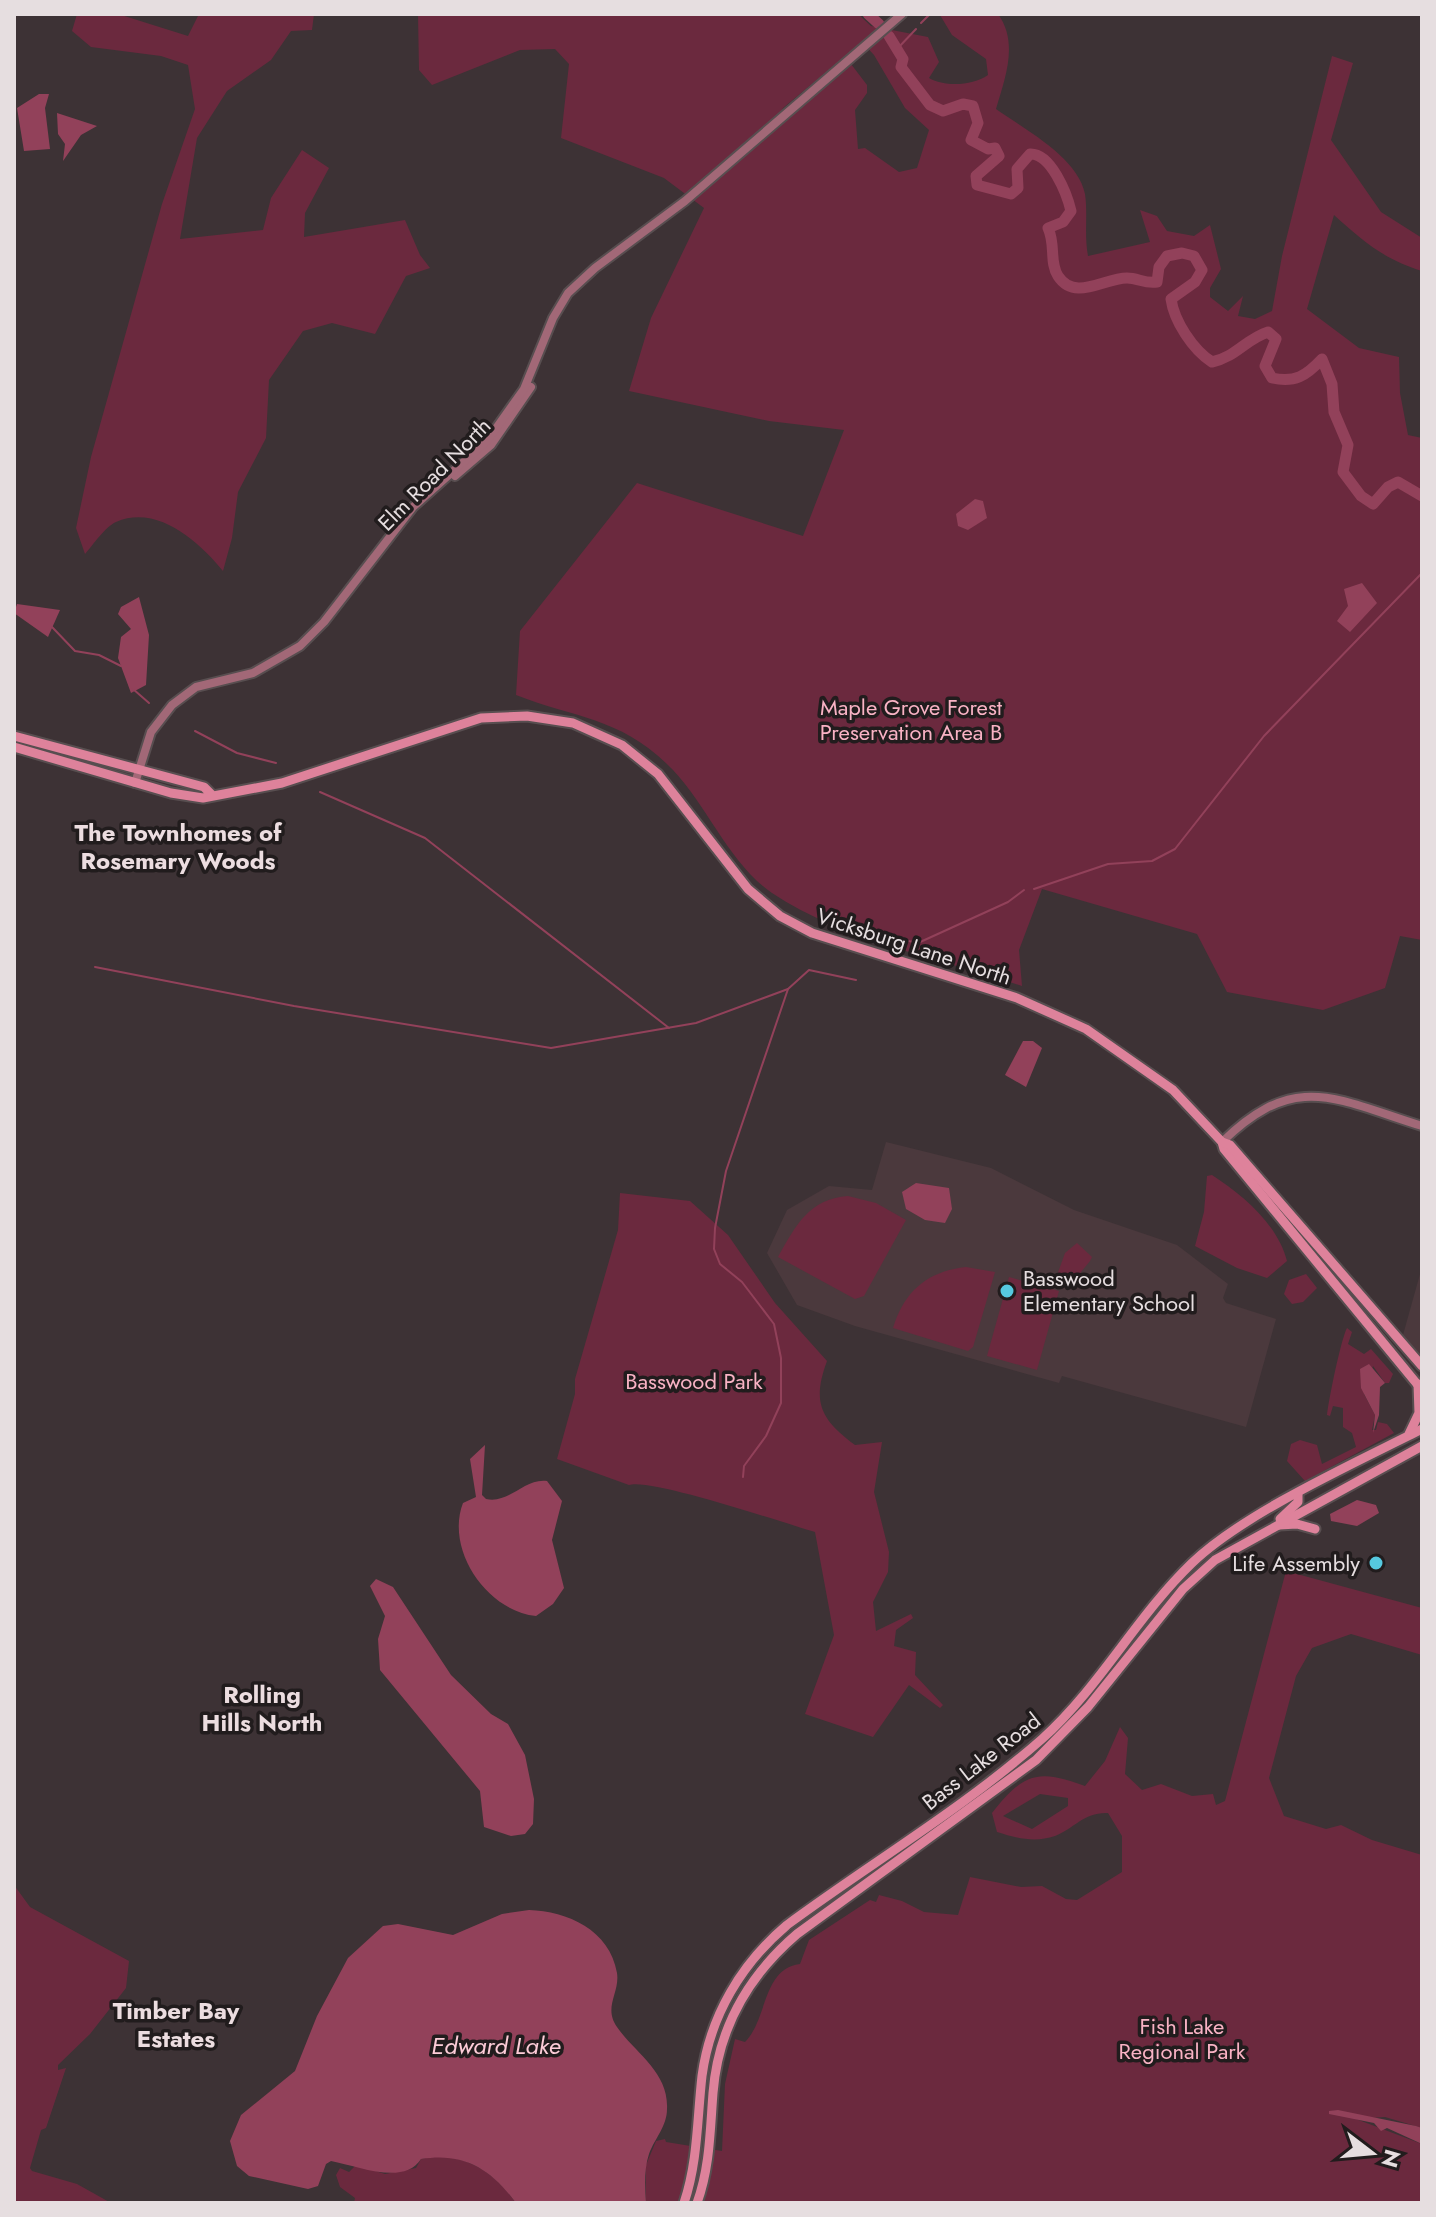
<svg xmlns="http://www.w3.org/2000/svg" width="1436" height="2217" font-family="Jost,sans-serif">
  <rect width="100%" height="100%" fill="#3d3235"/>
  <g fill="#4b393d">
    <polygon points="886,1142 991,1168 1074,1210 1177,1245 1228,1284 1223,1298 1226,1303 1276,1319 1246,1427 1062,1376 1059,1383 855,1326 797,1305 767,1253 787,1210 829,1186 872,1190"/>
    <polygon points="1422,1267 1422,1357 1403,1335"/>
  </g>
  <g fill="#6b293e" fill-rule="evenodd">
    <path d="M77,14H118L188,36L199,14H314L312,30L291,31L271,60L227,91L197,138L180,239L263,230L271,198L302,150L329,168L305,213L304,237L405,220L420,255L430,268L406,276L375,334L332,323L303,331L269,380L266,438L238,492L232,538L223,571C199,542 158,504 116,522C105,527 93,545 85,554L76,528L91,457L162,204L195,109L188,65L161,56L91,47L72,31Z"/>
    <path d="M418,14H858L871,26L928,37L939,62L929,78C945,87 972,86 988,75L986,59L952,35L940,15L998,14C1019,43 1005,78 996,109C1024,129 1078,157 1085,194C1088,214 1084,235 1088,256L1150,242L1140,210L1157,216L1167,231L1194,236L1210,225L1221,269L1210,288V297L1228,311L1243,296L1238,316L1255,319L1272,311L1282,256L1332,56L1353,63L1331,140L1381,212L1422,238V271C1383,259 1363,241 1334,215L1307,309L1359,348L1399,357L1400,393L1408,435L1422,438V940L1400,936L1385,988L1323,1010L1227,992L1197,934L1042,889L1019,950L1022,986C941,958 846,942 772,893C729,863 708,807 673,770C622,717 577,719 516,695L520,631L637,483L803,536L844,430L769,421L629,391L651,318L704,208L664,178L561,138L569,64L555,49L520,50L432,85L419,70ZM862,42L874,55L905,108L929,130L917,168L899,172L865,148L858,149L855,110L867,93V85L851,64L777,129L774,126L783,108Z"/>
    <path d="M1212,1175C1243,1195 1278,1225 1287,1261L1267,1278L1237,1268L1195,1246L1204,1212L1207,1176Z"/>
    <path d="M620,1193L690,1201L728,1235L775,1303L827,1361C812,1402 820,1419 855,1445L882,1442L874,1492L889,1552L888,1572L873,1602L876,1631L911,1614L913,1618L896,1630L894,1646L916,1652L915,1675L943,1705L940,1708L909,1685L873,1737L805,1714L834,1635L815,1532C784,1523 651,1478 629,1485L557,1459L575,1394V1379L618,1230Z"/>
    <path d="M848,1196L876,1203L906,1220L864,1296L855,1299L778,1257C796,1225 809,1199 848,1196Z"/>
    <polygon points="1077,1243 1092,1257 1090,1261 1072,1283 1056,1278 1065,1253"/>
    <path d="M966,1267L995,1272L973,1347L968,1351L893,1328C904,1291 928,1271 966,1267Z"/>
    <polygon points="1306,1274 1317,1288 1303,1302 1292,1304 1284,1294 1289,1280"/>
    <polygon points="1009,1277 1059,1291 1037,1370 987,1356"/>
    <path d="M1347,1328L1352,1332L1348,1344L1364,1354L1371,1349L1393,1374L1389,1383H1385L1373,1366L1364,1394L1375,1415L1372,1430H1376L1378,1422L1387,1424L1394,1433L1305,1481L1287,1461L1291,1444L1300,1440L1317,1445L1322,1464L1356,1447L1352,1433L1343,1427V1408L1333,1406L1330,1416L1327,1415C1329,1398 1341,1339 1347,1328Z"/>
    <path d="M1286,1571L1422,1608V1655L1351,1634L1312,1648L1296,1676L1269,1778L1284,1816L1326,1829L1341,1825L1372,1840L1422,1855V2128L1385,2117L1356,2119L1422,2144V2203H646V2165L656,2141L665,2139L666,2142L722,2151L725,2084L735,2039L745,2042C768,2019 762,1969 800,1964L809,1940L870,1900L876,1902L879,1895L902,1901L924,1912L958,1915L970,1877L1021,1887L1042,1886L1066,1899L1077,1900L1122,1872V1836L1108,1813C1084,1812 1075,1828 1055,1836C1035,1843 1016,1838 997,1832L992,1813C1024,1772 1039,1769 1085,1786L1105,1761L1120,1727L1128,1738L1125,1774L1142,1790L1161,1784L1192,1796L1213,1794L1216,1805L1225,1801ZM1040,1794L1068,1798V1806L1032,1829L1003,1816Z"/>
    <polygon points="14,1885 30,1907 129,1961 126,1988 90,2034 58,2065 58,2070 66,2068 46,2128 41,2130 30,2168 32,2171 77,2184 111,2203 14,2203"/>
    <path d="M437,2156C473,2158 495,2174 516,2203H354L355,2198L340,2187L336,2175L340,2168L349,2172L356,2165L385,2174L416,2168L421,2159Z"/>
  </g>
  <g fill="#92415a">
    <polygon points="39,94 49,94 45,108 50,149 24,151 17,108"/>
    <polygon points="57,113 97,126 81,135 63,161 65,144 58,134"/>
    <polygon points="975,499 983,501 987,518 968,530 958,526 956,514"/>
    <polygon points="1362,583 1377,603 1350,632 1337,621 1348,606 1344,589"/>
    <polygon points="139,597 149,635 146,685 131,693 118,658 121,637 131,629 118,614 121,607"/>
    <polygon points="17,604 60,610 48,637 14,613"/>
    <polygon points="1023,1041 1033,1041 1042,1048 1026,1087 1005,1075"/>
    <polygon points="916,1183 949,1188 952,1209 945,1223 925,1220 906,1209 902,1192"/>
    <polygon points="1369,1364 1385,1383 1380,1387 1379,1415 1373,1433 1375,1415 1361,1388 1360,1369"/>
    <path d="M485,1445L482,1495L486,1499C510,1504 524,1478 547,1481L562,1501L552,1540L564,1588L553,1604L536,1616C487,1611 445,1550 463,1503L476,1497L470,1459Z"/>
    <polygon points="1357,1500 1376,1505 1379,1513 1357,1526 1331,1521 1330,1514"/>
    <polygon points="376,1579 393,1587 451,1675 491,1714 508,1724 525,1755 534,1799 533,1824 525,1834 511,1836 484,1827 480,1791 380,1670 378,1639 385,1616 370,1586"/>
    <path d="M529,1910C567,1911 610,1930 617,1973C620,1993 603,2007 617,2027C635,2053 669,2072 667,2109C667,2126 655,2138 649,2154C644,2169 645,2187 646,2203H516C491,2169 464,2152 421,2159C404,2186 358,2166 331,2161L326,2164L318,2186L308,2189L249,2176L237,2166L230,2141L241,2115L295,2071L317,2016L348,1958L383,1926L398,1924L453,1935L502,1914Z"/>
    <polygon points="1338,2110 1416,2126 1422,2128 1422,2144 1387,2128 1381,2131 1374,2123 1329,2114 1329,2111"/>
  </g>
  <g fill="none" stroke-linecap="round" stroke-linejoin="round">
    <g stroke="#92415a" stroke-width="2">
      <polyline points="1035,14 1039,14"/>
      <polyline points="921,23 930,14"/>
      <polyline points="898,48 916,29"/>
      <polyline points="52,627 75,651 99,655 121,666"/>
      <polyline points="133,689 149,703"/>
      <polyline points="195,731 237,753 276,763"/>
      <polyline points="320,792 425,838 669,1028"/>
      <polyline points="1034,889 1108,864 1152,861 1175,849 1264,736 1422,573"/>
      <polyline points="876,934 918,943 1008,902 1024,890"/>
      <polyline points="95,967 294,1006 551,1048 696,1023 788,989"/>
      <polyline points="743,1477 744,1466 766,1436 781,1403 781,1358 774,1324 742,1282 720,1264 714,1249 715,1228 726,1171 788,989 809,970 856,980"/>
    </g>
    <g stroke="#92415a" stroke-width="11">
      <polyline points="868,14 879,24"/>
      <path d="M889,36L903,59L901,67L930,105L943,111L963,104L973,106L978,123L971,140L988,149L995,148L999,156L976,176L977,185L1011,194L1018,188L1017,169L1030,154C1051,153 1067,194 1071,211L1063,222L1048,228C1056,245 1049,262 1058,276C1075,302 1104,278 1127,278C1138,278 1145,284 1157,282L1159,267L1167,256L1182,253L1194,256L1202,270L1195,282L1171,299C1174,321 1193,350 1212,362C1236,357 1246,339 1268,332L1276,339L1265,366L1272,378C1295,383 1306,376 1322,359L1332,384L1334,412L1348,445L1343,472L1361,496L1373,504L1388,487L1398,482L1422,496"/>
    </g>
    <g stroke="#584e50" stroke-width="12">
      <g id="tertiary">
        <polyline points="455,476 491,445 531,387"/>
        <polyline points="135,783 151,732 172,705 196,687 253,673 300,646 324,622 413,507 487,441 524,389 553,318 568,293 595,268 685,201 902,14"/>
        <path d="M1222,1142C1296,1070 1335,1099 1422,1126"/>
      </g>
    </g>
    <g stroke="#584e50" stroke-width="13">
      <g id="secondary">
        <polyline points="14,736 204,787 211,794"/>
        <polyline points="14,747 171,793 203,798 282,783 481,718 527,716 573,723 622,745 658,774 748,889 780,916 812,933 1017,998 1086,1029 1173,1090 1222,1142 1224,1149 1422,1390"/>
        <polyline points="1222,1142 1230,1145 1422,1366"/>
        <polyline points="1409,1434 1419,1413 1418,1384"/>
        <polyline points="1280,1519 1298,1502 1298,1495"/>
        <polyline points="1279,1525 1297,1524 1315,1529"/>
        <path d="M684,2203C698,2161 697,2120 702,2076C710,2016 741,1964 787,1925C871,1863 964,1808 1042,1739C1100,1687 1136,1617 1192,1563C1244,1513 1355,1463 1422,1429"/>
        <path d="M697,2203C710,2167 710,2131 713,2093C718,2029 748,1976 797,1934L1036,1760L1088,1707L1183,1589L1215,1560L1422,1446"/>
      </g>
    </g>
    <use href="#tertiary" stroke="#a26877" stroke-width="8"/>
    <use href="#secondary" stroke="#de829b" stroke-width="9"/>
  </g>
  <g fill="#56c9e0" stroke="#211c1d" stroke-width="3">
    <circle cx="1007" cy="1291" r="8"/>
    <circle cx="1376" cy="1563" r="8"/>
  </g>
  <g text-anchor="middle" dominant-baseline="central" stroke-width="7" stroke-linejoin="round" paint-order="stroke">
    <g font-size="22" fill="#e6dee0" stroke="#211c1d">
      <text transform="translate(434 474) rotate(-45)">Elm Road North</text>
      <text transform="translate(914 946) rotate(18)">Vicksburg Lane North</text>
      <text transform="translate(981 1761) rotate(-38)">Bass Lake Road</text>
    </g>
    <g font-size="22" fill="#f9b2c4" stroke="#211c1d">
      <text x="911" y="707">Maple Grove Forest<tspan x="911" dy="25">Preservation Area B</tspan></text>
      <text x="694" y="1381">Basswood Park</text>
      <text x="1182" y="2026">Fish Lake<tspan x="1182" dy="25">Regional Park</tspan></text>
    </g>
    <g font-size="22" fill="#e6dee0" stroke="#211c1d" text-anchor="start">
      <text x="1023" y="1278">Basswood<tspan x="1023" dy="25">Elementary School</tspan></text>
      <text x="1360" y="1563" text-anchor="end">Life Assembly</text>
    </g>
    <g font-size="24" font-weight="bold" fill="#ecdde0" stroke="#211c1d">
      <text x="178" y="832">The Townhomes of<tspan x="178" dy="28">Rosemary Woods</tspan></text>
      <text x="262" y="1694">Rolling<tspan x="262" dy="28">Hills North</tspan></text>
      <text x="176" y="2010">Timber Bay<tspan x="176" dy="28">Estates</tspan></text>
    </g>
    <g font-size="24" font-style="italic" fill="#fdccd8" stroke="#211c1d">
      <text x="496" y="2045">Edward Lake</text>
    </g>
  </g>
  <rect width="1436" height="2217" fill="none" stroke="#e6dee0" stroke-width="32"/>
  <g transform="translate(1372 2153) rotate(106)" stroke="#211c1d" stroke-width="6" paint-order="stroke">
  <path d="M0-6L14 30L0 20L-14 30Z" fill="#e6dee0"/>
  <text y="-12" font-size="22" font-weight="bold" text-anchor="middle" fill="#e6dee0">N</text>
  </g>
</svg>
